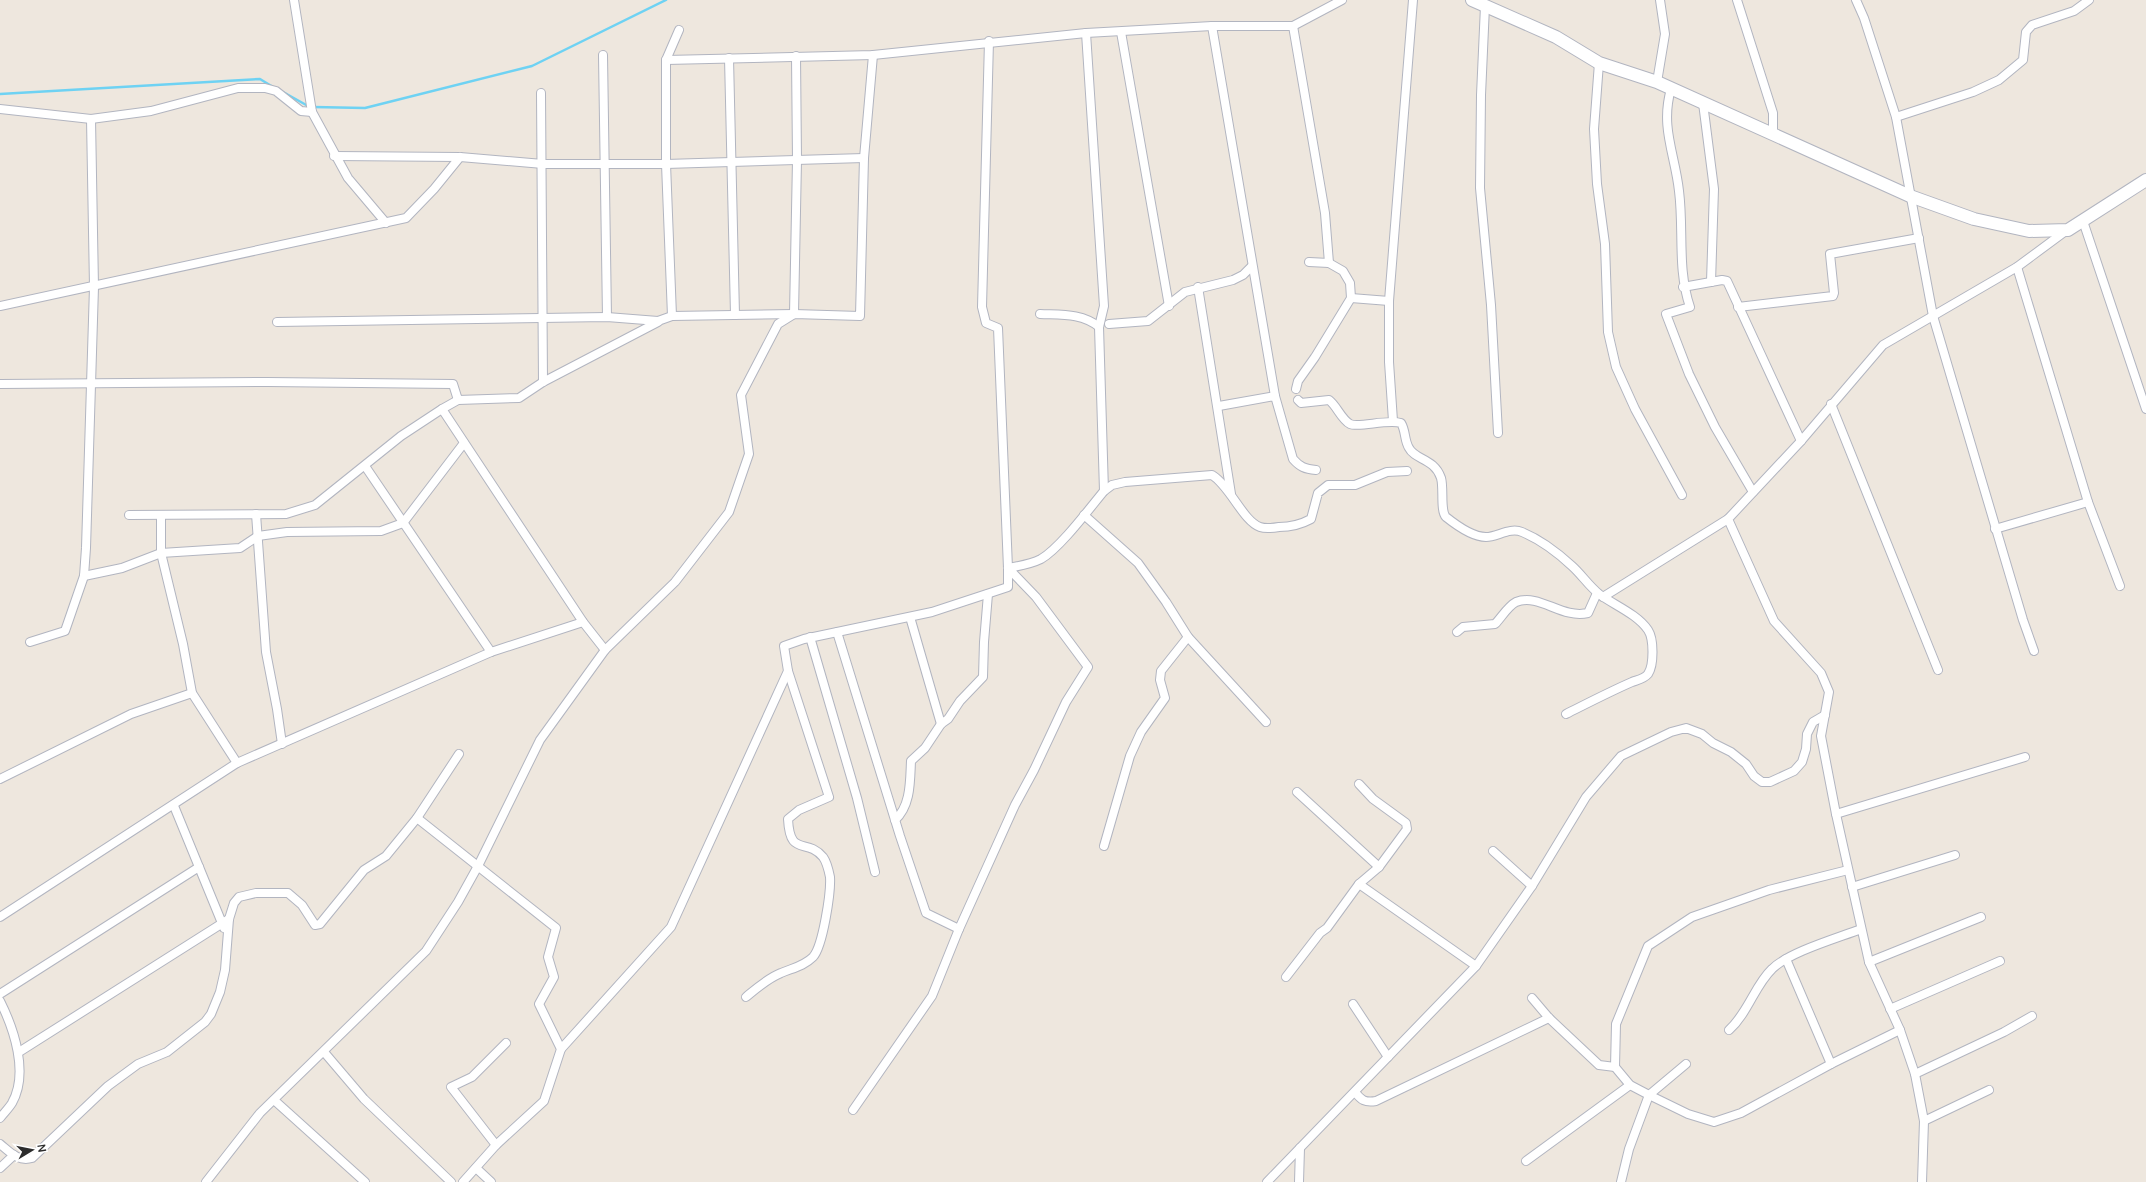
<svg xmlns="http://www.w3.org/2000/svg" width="2146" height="1182" font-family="Manrope,sans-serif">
  <rect width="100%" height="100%" fill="#eee7de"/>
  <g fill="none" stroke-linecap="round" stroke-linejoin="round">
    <g stroke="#6ed2f3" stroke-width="2.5">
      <polyline points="283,92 308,106"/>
      <polyline points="0,94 260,79 273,87"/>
      <polyline points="313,107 365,108 532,66 666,0"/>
    </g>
    <g stroke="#b2b5c0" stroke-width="10">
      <g id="street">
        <polyline points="294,0 312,112 348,178 386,223"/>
        <polyline points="1737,0 1773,113 1773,134"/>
        <polyline points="1856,0 1864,18 1896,117 1933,316 2023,620 2034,651"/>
        <polyline points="1485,6 1481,95 1480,188 1491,305 1498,433"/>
        <path d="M1212,26L1275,396L1293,459C1300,467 1305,469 1316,470"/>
        <polyline points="1293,26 1325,213 1329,263"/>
        <polyline points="1121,32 1169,306"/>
        <polyline points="1086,33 1104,306 1099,327 1104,491"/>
        <polyline points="603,55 607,317"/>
        <polyline points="729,58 735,315"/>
        <polyline points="666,60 873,55 1086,33 1212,26 1293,26 1342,0"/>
        <polyline points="1599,63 1594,129 1597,184 1605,244 1608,332 1616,367 1635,409 1682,495"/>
        <polyline points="1657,82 1665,34 1660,0"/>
        <path d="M1671,89C1660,127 1675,154 1679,191C1684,230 1677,269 1690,307L1666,314L1689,374L1715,427L1753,492"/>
        <polyline points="541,93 543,382"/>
        <polyline points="1703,103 1714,189 1711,282"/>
        <polyline points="0,109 91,119 151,111 238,88 265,88 276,91 301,111 312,112"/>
        <polyline points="1896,117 1973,92 1999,80 2023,60 2026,32 2032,25 2074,11 2089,0"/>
        <polyline points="334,156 460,157 543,164 666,164 864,158"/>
        <polyline points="2083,221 2146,409"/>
        <polyline points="2017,267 2088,502 2120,586"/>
        <polyline points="1198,287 1231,494"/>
        <polyline points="1683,287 1722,280 1727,281 1801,441"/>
        <polyline points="1351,298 1389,301"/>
        <polyline points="0,306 406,218 434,189 460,157"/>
        <polyline points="1738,307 1833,296 1834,293 1830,254 1919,238"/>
        <path d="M1040,314C1061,315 1082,313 1099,327"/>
        <polyline points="672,316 666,164 666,60 679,30"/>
        <polyline points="277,322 607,317 658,321 672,316 794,314 860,316 864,158 873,55"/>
        <polyline points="1109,324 1148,321 1185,292 1233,280 1243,275 1252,266"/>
        <polyline points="0,384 268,382 453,384 458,400 519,398 543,382 658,322"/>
        <polyline points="1296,389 1298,381 1315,357 1351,298 1350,283 1343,271 1329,263 1309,262"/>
        <path d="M1298,400L1301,403L1329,400C1337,406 1341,419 1350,424C1359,428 1387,419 1401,423C1406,431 1404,440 1409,448C1415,460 1434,458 1441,478C1444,488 1440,511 1446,517C1456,525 1473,537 1486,537C1497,537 1510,527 1522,532C1539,539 1558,553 1572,566C1581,574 1589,586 1599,594C1614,605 1637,614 1648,630C1654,639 1654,665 1648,674C1644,679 1637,680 1632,682C1609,692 1588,703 1566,714"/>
        <polyline points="1831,404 1938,670"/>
        <polyline points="1219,406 1275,396"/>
        <polyline points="442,409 583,622 605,650"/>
        <polyline points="1393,421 1389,362 1389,301 1413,0"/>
        <polyline points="365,466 491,652"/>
        <polyline points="256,514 266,652 277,709 282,744"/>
        <polyline points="129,515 286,514 315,505 401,436 442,409 458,400"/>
        <polyline points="161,515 161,553 183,644 192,693 237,763"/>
        <polyline points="1084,515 1138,563 1166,602 1188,637 1266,722"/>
        <polyline points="1995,529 2088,502"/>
        <path d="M1008,568C1020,566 1031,564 1041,559C1060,548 1089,509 1104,491L1112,485L1125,482L1212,475C1230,486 1243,521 1260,527C1266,529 1273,528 1279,527C1291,527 1300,525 1311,519L1318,493L1328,485H1355L1387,472L1407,471"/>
        <polyline points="84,576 122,568 161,553 240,548 258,536 287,532 381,531 403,523 464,443"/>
        <polyline points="1603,597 1728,519"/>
        <polyline points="910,617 941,724"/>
        <polyline points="837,632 900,836 926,913 959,929"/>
        <path d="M1457,632L1463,627L1495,624C1501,618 1508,606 1516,602C1540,593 1561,619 1588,613L1597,593"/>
        <polyline points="810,637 857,798 875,872"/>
        <polyline points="30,642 65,631 84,576 86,548 94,287 91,119"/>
        <polyline points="0,779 131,714 192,693"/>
        <polyline points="1297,792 1379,867"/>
        <polyline points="174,806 224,928"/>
        <polyline points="1836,814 2025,757"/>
        <polyline points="417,818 556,928 548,957 554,977 539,1004 561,1049 544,1101 496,1145 463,1182"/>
        <path d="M895,820C911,806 910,781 911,761L925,748L941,724L948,719L960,701L983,677L984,642L988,594"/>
        <polyline points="1104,846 1130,756 1141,732 1165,698 1160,680 1161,671 1188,637"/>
        <polyline points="1493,851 1532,886"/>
        <polyline points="1848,870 1769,890 1692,917 1648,946 1616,1024 1615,1067 1630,1085 1649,1095 1688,1114 1714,1122 1741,1113 1831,1064 1900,1030"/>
        <polyline points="1359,884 1476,966"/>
        <polyline points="1852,887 1955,855"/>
        <polyline points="0,917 237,763 491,652 583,622"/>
        <polyline points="1786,959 1831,1064"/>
        <polyline points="1869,962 1981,917"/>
        <polyline points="1286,977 1320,933 1327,928 1359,884 1379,867 1407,829 1406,823 1373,799 1359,784"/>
        <polyline points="0,994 199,867"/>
        <path d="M746,997C757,988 768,978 781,973C793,968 804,966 813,957C823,946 831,892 830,877C829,872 826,861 823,857C806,837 790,858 788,819L799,810L829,797L788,671"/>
        <polyline points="1532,998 1549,1018 1599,1065 1615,1067"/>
        <path d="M0,1001C14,1029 29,1073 12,1103C9,1108 4,1113 0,1118"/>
        <polyline points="1353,1004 1388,1057"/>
        <polyline points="1890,1009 2000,961"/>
        <path d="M1729,1030C1748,1013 1755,985 1772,969C1789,952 1838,938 1861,929"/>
        <polyline points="561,1049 671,927 788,671 784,646 804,639 932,612 1008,587 1008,568 998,328 986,323 982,307 989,41"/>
        <polyline points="19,1052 229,919"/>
        <polyline points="324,1052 364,1099 451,1182"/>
        <polyline points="1915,1074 2004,1032 2032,1016"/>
        <path d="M1355,1092C1361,1100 1365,1103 1376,1101L1549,1018"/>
        <polyline points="274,1100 365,1182"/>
        <polyline points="853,1110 932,996 959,929 1015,805 1034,770 1066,702 1088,667 1036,597 1008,568"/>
        <polyline points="1924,1121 1989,1090"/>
        <path d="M0,1144C10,1152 18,1162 32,1158L108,1086L138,1064L167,1052L205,1022L211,1014L220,992L225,970L229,919L234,903L239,897L256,893H288L302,905L315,925L320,924L364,870L386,856L417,818L459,754"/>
        <polyline points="496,1145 451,1087 472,1077 506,1043"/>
        <polyline points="1526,1161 1630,1085"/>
        <polyline points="0,1168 14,1155"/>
        <polyline points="476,1168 491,1182"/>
        <polyline points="206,1182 260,1113 426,951 458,902 478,866 540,740 605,650 675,582 729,512 749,454 741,395 778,324 794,314 797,160 796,56"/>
        <polyline points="1267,1182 1476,966 1532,886 1586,797 1621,756 1671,732 1686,728 1702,734 1713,743 1731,752 1746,764 1754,776 1762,782 1770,782 1794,771 1802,762 1806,749 1807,734 1813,722 1825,715"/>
        <polyline points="1299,1182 1300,1148"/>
        <polyline points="1621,1182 1629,1149 1649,1095 1686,1064"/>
        <polyline points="1922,1182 1924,1121 1915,1074 1900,1030 1869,962 1836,814 1821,736 1829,692 1821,673 1774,621 1728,519 1801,441 1883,345 2017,267 2067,230"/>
      </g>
    </g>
    <g stroke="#b2b5c0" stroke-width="14">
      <polyline id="secondary" points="1472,0 1556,37 1599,63 1657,82 1910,196 1974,219 2029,231 2068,230 2146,180"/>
    </g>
    <use href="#street" stroke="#fff" stroke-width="8"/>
    <use href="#secondary" stroke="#fff" stroke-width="12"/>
  </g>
  <g transform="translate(32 1150) rotate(80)" stroke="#ffffff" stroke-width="3" paint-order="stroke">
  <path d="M0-3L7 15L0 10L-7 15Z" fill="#2c2c2c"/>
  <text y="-6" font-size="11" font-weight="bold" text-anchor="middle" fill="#2c2c2c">N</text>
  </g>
</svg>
